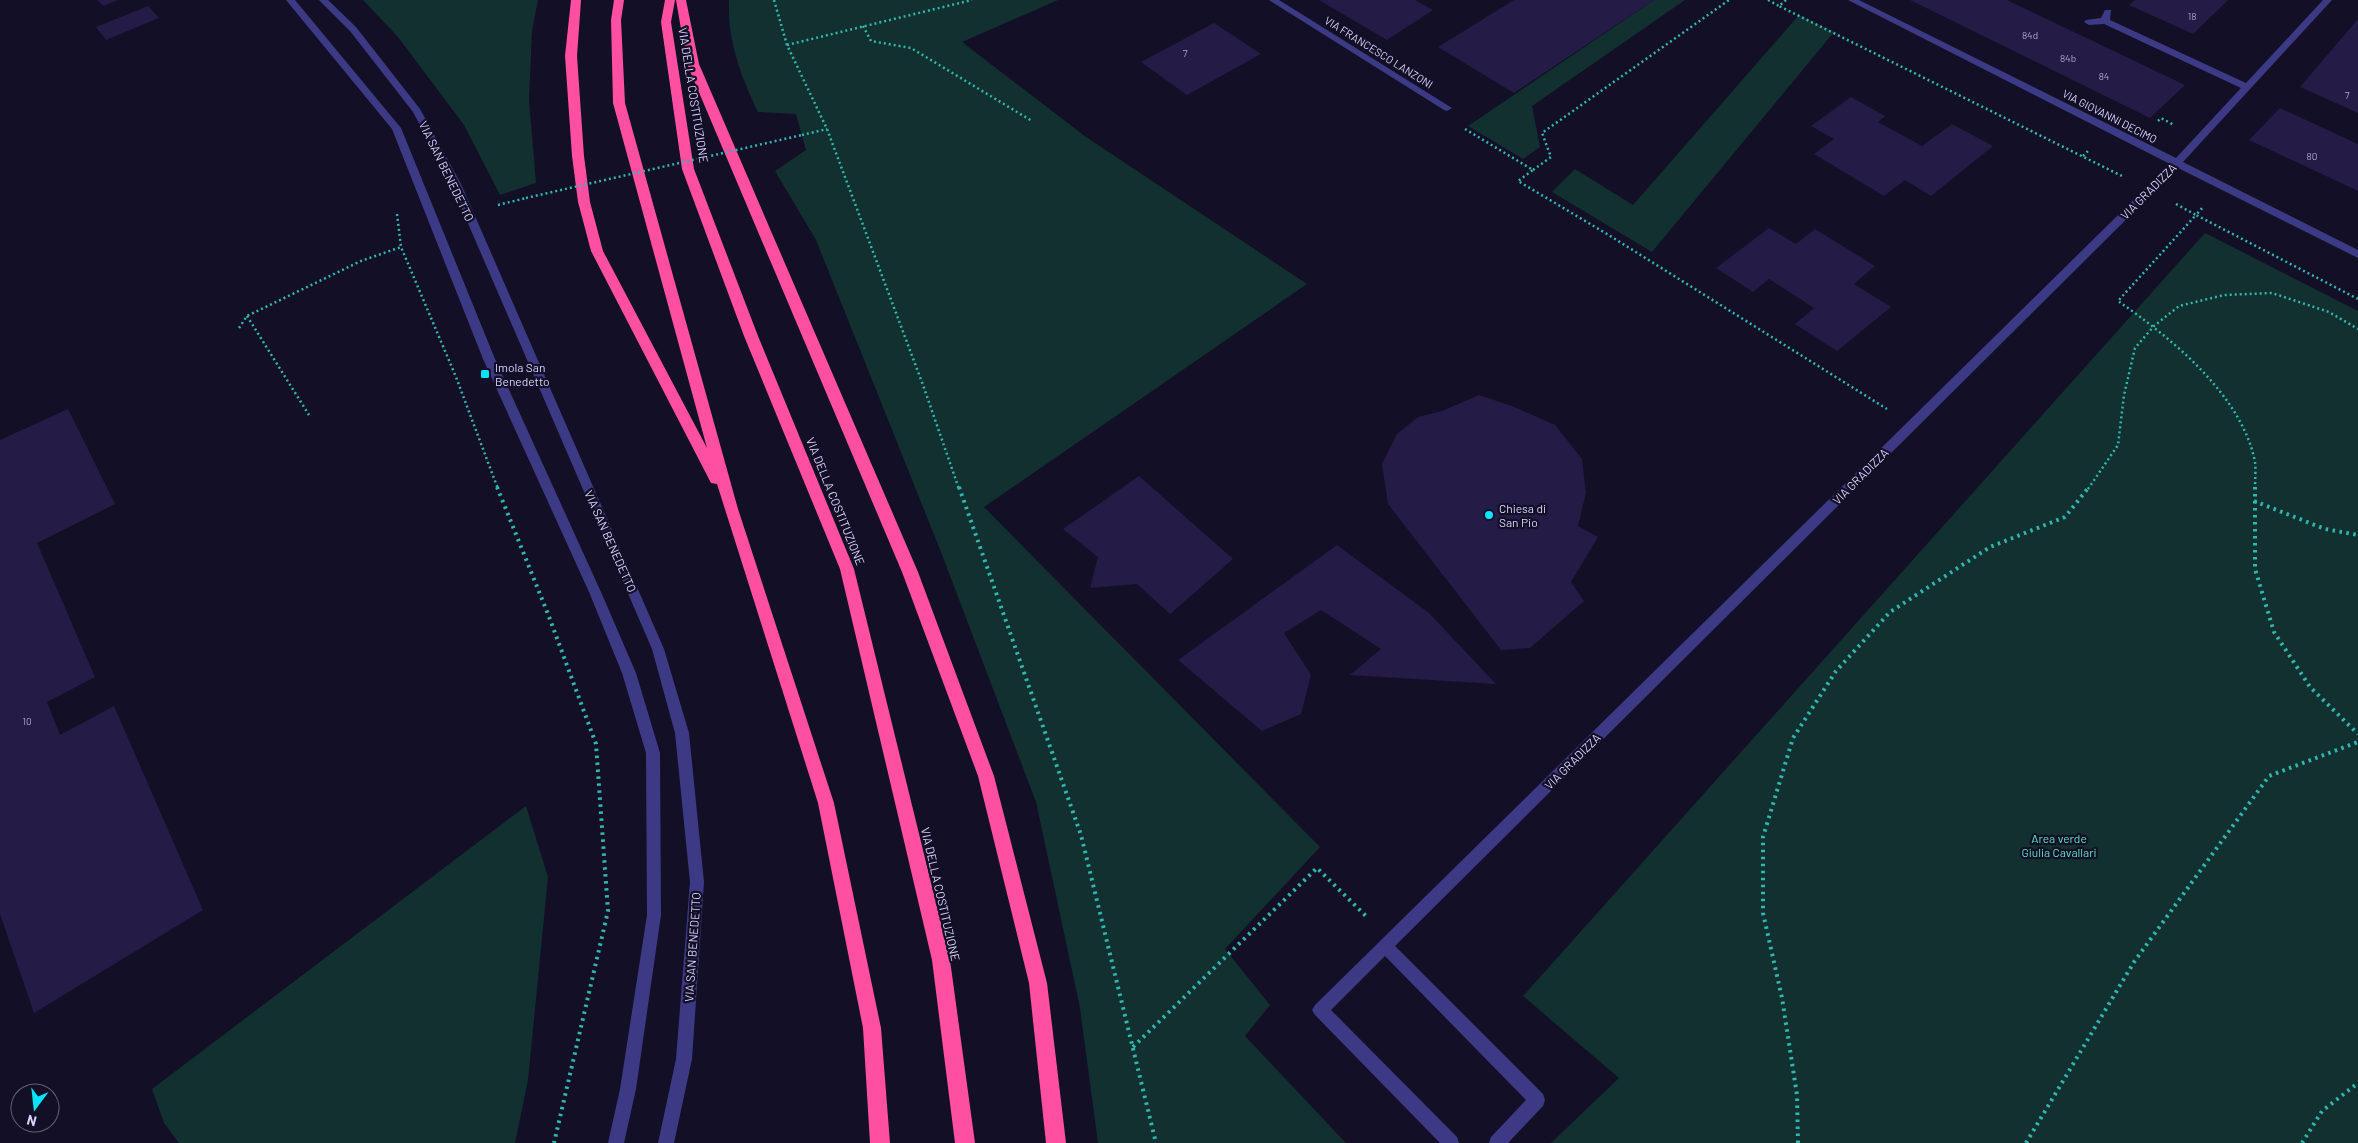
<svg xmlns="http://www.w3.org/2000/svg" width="2358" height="1143" font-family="Barlow,sans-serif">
  <rect width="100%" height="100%" fill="#130f26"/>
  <g fill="#12302f">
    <polygon points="363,0 538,0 532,31 529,100 536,183 500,195 464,125 398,37"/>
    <path d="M729,0H1058L962,42L1086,137L1307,284L984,507L1320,847L1225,949L1270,1005L1245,1036L1346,1143H1098L1080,1008L1036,802L941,552L816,240L775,171L806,150L796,114L758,112C741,77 727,39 729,0Z"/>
    <polygon points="1654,0 1685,0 1532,106 1540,147 1523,159 1468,126"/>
    <polygon points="1799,15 1834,32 1652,252 1552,192 1575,169 1633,205"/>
    <polygon points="2205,233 2358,311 2358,1143 1551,1143 1619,1078 1523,996"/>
    <polygon points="526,806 548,877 528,1080 515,1143 179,1143 164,1123 152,1089"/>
  </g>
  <g fill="#241b47">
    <polygon points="97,0 118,0 103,6"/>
    <polygon points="1319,0 1415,0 1433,10 1387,40"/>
    <polygon points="1514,0 1654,0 1514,93 1438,47"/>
    <polygon points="1910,0 2007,0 2185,85 2150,118"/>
    <polygon points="2135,0 2228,0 2193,34 2129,5"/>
    <polygon points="148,6 159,18 106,40 96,27"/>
    <polygon points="2358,19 2358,113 2300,87"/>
    <polygon points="1214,23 1261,54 1187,95 1141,62"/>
    <polygon points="1851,97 1885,116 1878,122 1922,146 1952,124 1993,146 1931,196 1905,180 1884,196 1814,154 1834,139 1811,126"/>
    <polygon points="2280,108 2358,144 2358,191 2249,140"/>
    <polygon points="1769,228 1796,244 1815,229 1875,266 1854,284 1891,307 1837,351 1795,324 1814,308 1769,279 1753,292 1716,268"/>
    <polygon points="1479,395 1512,406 1555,425 1582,459 1586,493 1578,526 1598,537 1571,582 1584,601 1530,648 1501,650 1388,504 1382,464 1397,434 1418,417 1442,411"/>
    <polygon points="68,409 115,504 37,543 95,677 47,702 60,735 114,706 203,910 34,1013 0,914 0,440"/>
    <polygon points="1139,476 1233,559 1170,614 1137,584 1090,588 1098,557 1063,529"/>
    <polygon points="1337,545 1429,613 1496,684 1350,675 1381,649 1321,610 1284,633 1311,675 1301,714 1262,731 1178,660"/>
  </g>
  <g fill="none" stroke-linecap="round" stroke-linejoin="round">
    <g stroke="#2fb8b0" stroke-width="2.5" stroke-dasharray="2 3" stroke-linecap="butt">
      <polyline points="774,0 787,45 827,129 923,385 959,489"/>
      <polyline points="1768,0 1779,6"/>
      <polyline points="1786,0 1779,6 2122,176"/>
      <polyline points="863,26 871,41 911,48 1032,121"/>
      <polyline points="787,45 972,0"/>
      <polyline points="2158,121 2161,118 2174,125"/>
      <polyline points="1465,129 1533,170 1518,181 1607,234 1887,409"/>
      <polyline points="802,135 827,129"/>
      <polyline points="2083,156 2089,150"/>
      <polyline points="1533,170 1551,157 1542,133 1729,0"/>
      <polyline points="2176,204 2196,215 2203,207"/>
      <polyline points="498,205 526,198"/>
      <polyline points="397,214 401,247 456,377 498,489"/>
      <polyline points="247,316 309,415"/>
      <polyline points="239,328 247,316 361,261 401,247"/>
      <polyline points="2088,489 2118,445 2124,395 2135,348 2154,326 2179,306 2224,295 2272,293 2329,312 2358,329"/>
      <path d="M2255,489C2255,480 2256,470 2255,462C2242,395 2171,338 2118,301L2196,215L2358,299"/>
    </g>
    <g stroke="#2fb8b0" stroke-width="4" stroke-dasharray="2.5 4.5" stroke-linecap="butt">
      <polyline points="497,487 548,614 596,744 608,911 554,1143"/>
      <polyline points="959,487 1081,835 1156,1143"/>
      <polyline points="2255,487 2255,569 2274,632 2310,687 2358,734"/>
      <polyline points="2254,501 2325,529 2358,535"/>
      <polyline points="1133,1047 1317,868 1368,918"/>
      <polyline points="1798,1143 1797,1095 1782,998 1763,913 1763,837 1793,738 1836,671 1890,612 1990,547 2065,517 2089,487"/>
      <polyline points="2026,1143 2134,962 2269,776 2358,742"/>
      <polyline points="2302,1143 2322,1111 2358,1083"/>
    </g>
    <g fill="#3d3a85" fill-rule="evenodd">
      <polygon points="286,0 295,0 401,128 495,359 601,592 636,673 660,753 661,915 636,1089 624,1143 608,1143 620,1089 647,915 646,753 622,673 589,592 483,359 392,129"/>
      <polygon points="319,0 328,0 356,27 420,109 461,184 664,649 689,733 704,882 692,1059 674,1143 658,1143 676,1059 690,882 675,733 652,649 451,184 413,112 350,31"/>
      <polygon points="1269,0 1279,0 1452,108 1447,111 1444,110"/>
      <polygon points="1848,0 1859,0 2176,158 2241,88 2104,24 2089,25 2084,22 2086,20 2101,18 2105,10 2111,10 2110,20 2246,83 2323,0 2332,0 2183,162 2358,250 2358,258 2178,168 1395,946 1543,1094 1545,1100 1543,1106 1508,1143 1489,1143 1491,1137 1526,1100 1385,956 1331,1010 1457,1137 1459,1143 1440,1143 1315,1015 1312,1010 1315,1005 2170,164"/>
    </g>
    <g fill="#ff4fa3" fill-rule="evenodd">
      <polygon points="571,0 581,0 577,56 584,156 590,202 603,251 707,448 613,103 611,20 614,0 624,0 621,20 625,103 738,509 834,803 881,1028 890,1143 870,1143 863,1028 818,803 717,484 711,483 591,251 578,202 572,156 565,56"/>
      <polygon points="665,0 675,0 671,22 694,169 758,336 854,569 950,960 975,1143 955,1143 932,960 840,569 744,336 682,169 661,22"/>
      <polygon points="676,0 686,0 699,64 918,572 994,776 1047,983 1066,1143 1046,1143 1029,983 978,776 902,572 687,64"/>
    </g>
    <polyline stroke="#2fb8b0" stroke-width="2.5" stroke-dasharray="2 3" stroke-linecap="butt" points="526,198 802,135"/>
  </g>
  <g fill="#00e5ff" stroke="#130f26" stroke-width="2">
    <rect x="480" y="369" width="10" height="10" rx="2.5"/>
    <circle cx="1489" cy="515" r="5"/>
  </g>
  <g text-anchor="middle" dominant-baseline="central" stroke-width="4.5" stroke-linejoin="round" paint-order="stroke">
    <g font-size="10" fill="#aca6d1">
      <text x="2192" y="16">18</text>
      <text x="2030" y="35">84d</text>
      <text x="1185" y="53">7</text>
      <text x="2068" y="58">84b</text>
      <text x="2104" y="76">84</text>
      <text x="2347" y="95">7</text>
      <text x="2312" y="156">80</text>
      <text x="27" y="721">10</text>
    </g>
    <g font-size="11" fill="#d9d4ff" stroke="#130f26">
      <text transform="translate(1379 52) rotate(32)">VIA FRANCESCO LANZONI</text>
      <text transform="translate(2110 116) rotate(27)">VIA GIOVANNI DECIMO</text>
    </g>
    <g font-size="12" fill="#d9d4ff" stroke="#130f26">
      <text transform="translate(694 95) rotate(81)">VIA DELLA COSTITUZIONE</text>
      <text transform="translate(447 171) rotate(64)">VIA SAN BENEDETTO</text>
      <text transform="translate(2148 191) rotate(-45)">VIA GRADIZZA</text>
      <text transform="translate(1860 476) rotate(-45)">VIA GRADIZZA</text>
      <text transform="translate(836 501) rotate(68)">VIA DELLA COSTITUZIONE</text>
      <text transform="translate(611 541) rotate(66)">VIA SAN BENEDETTO</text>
      <text transform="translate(1572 761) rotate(-45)">VIA GRADIZZA</text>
      <text transform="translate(941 894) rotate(77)">VIA DELLA COSTITUZIONE</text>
      <text transform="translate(692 947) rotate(-86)">VIA SAN BENEDETTO</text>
    </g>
    <g font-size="12" fill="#d9d4ff" stroke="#130f26" text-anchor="start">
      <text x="495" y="367">Imola San<tspan x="495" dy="14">Benedetto</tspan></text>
      <text x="1499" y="508">Chiesa di<tspan x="1499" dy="14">San Pio</tspan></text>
    </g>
    <g font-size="12" fill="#5fe0c0" stroke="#130f26">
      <text x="2059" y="838">Area verde<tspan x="2059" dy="14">Giulia Cavallari</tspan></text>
    </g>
  </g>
  <g transform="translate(35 1108) rotate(195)"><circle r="24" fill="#130f26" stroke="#625e7d"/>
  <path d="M0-4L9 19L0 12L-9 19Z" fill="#00e5ff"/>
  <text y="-8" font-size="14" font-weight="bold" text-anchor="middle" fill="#d9d4ff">N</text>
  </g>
</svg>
